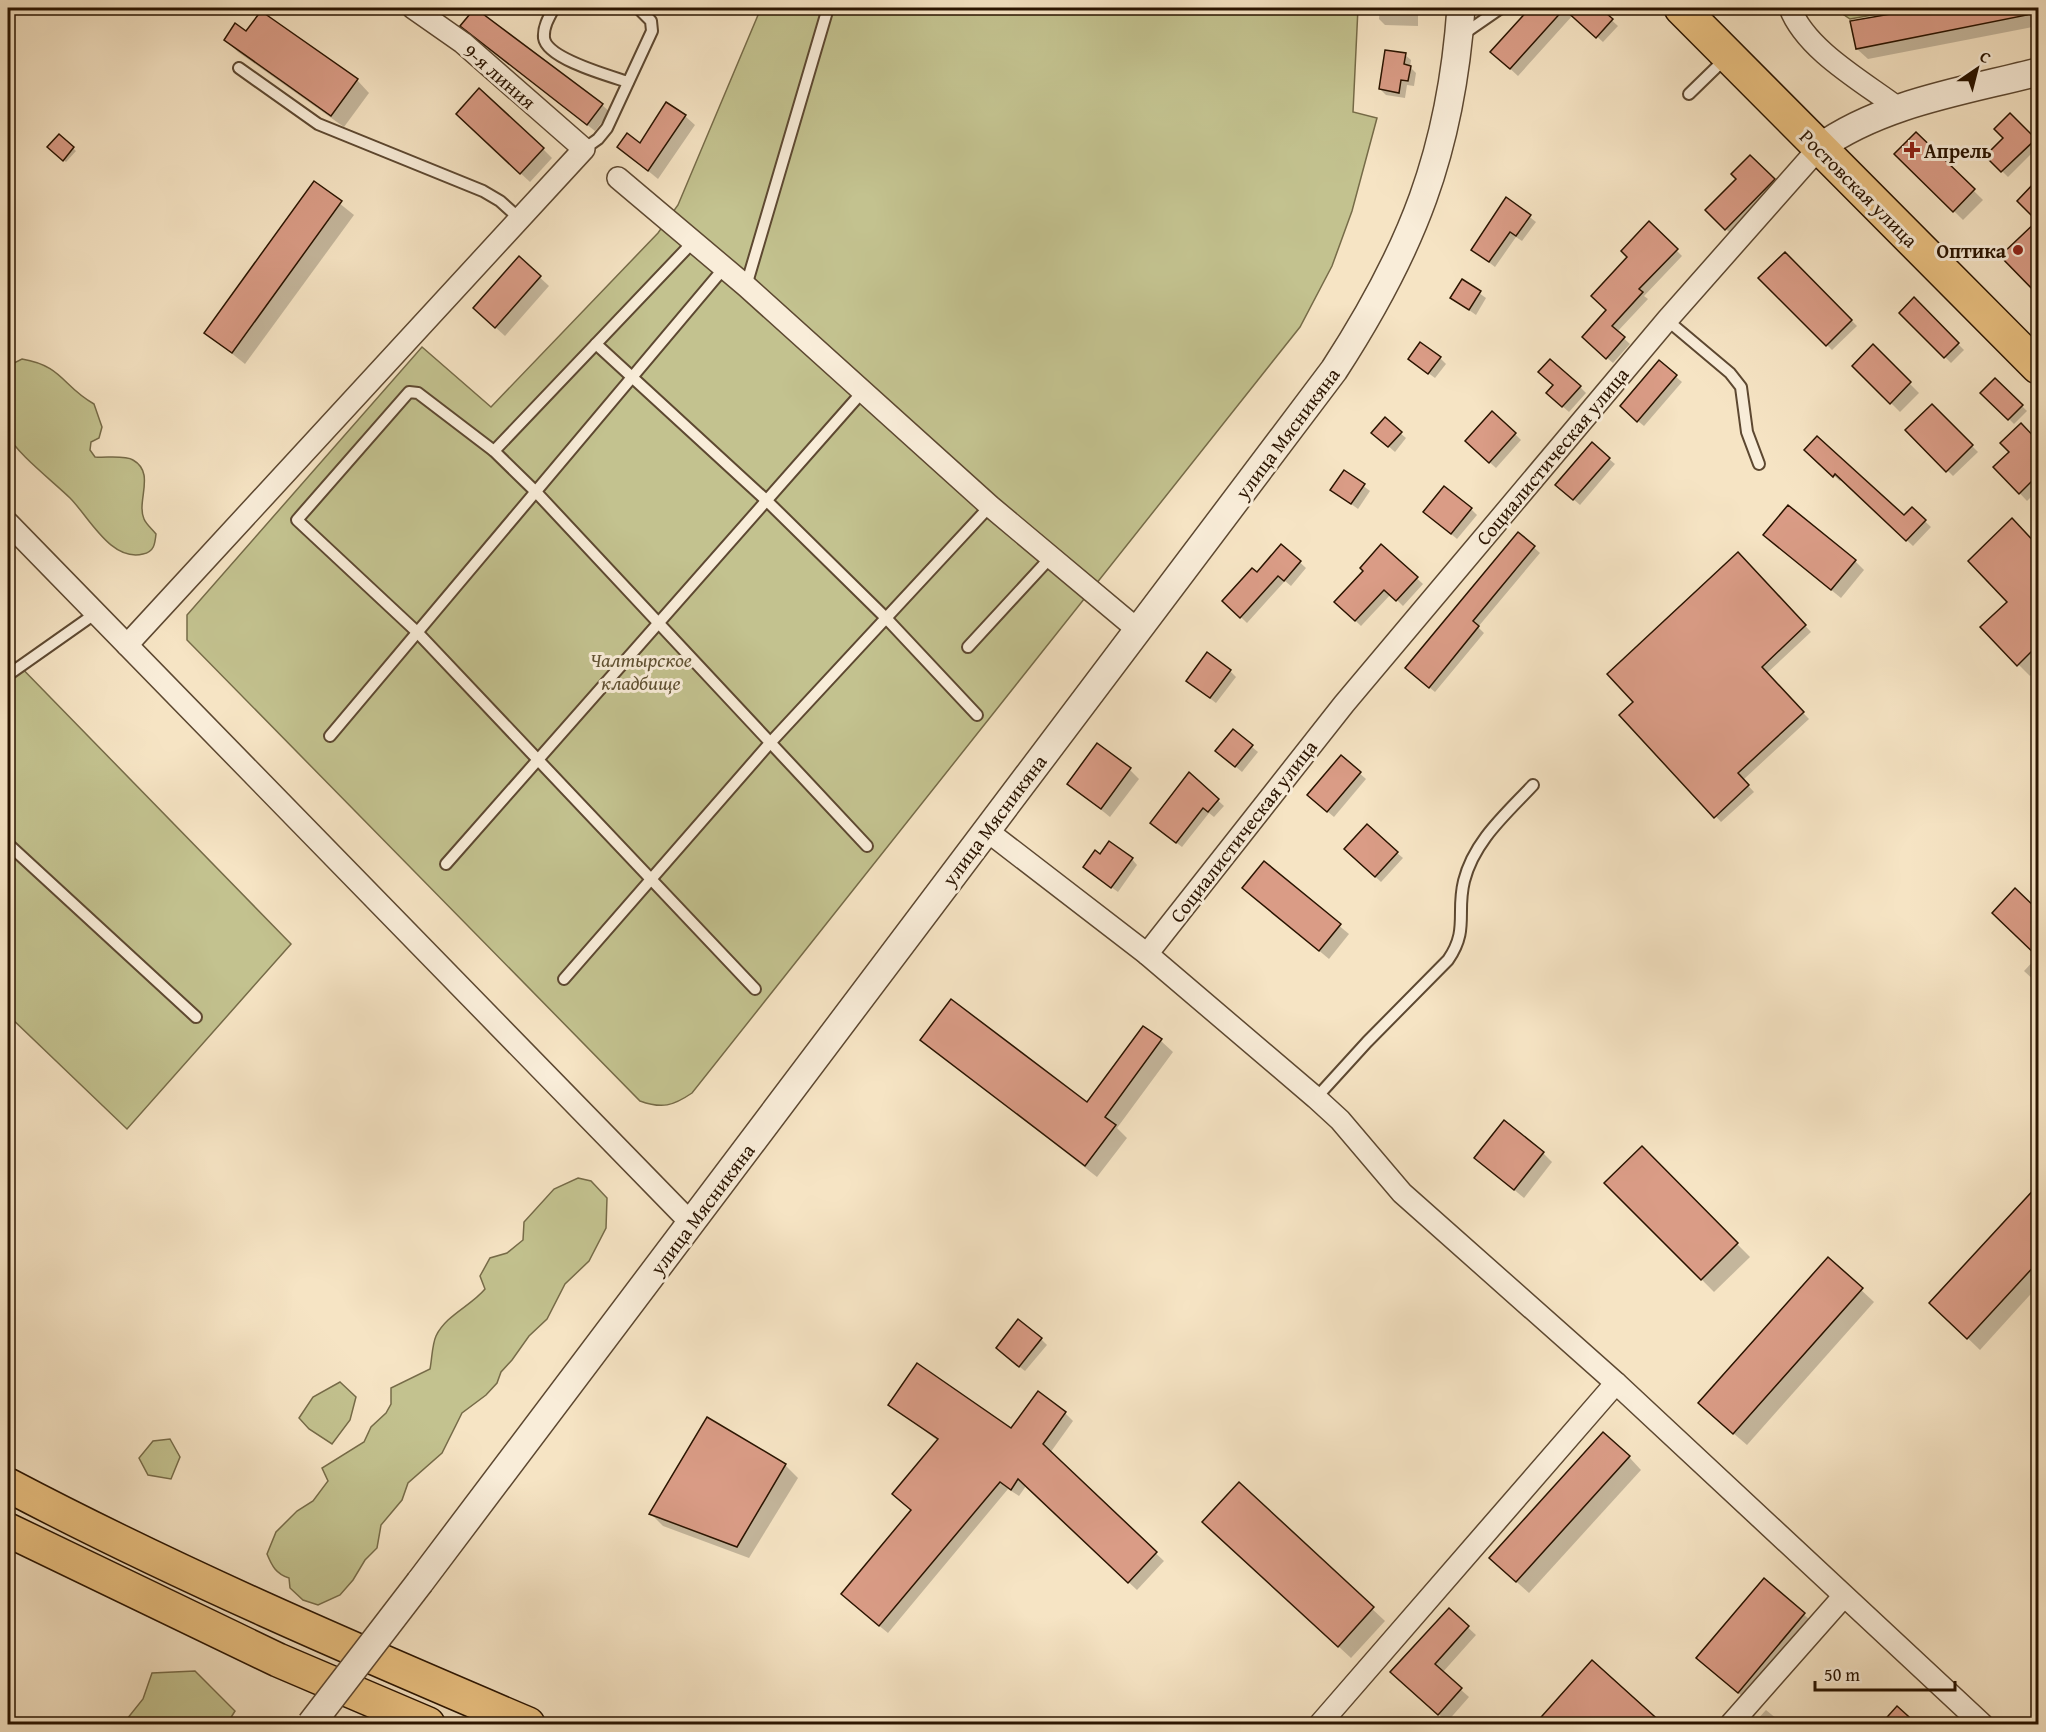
<svg xmlns="http://www.w3.org/2000/svg" width="2046" height="1732" font-family="'Gentium Book Plus',serif">
  <rect width="100%" height="100%" fill="#f6e4c4"/>
  <filter id="stains"><feTurbulence type="fractalNoise" baseFrequency=".00333" numOctaves="4"/><feColorMatrix values="0 0 0 0 .2 0 0 0 0 .09 0 0 0 0 .02 0 0 0 .5 -.17"/></filter>
  <radialGradient id="worn" r=".72"><stop offset=".6" stop-color="#630" stop-opacity="0"/><stop offset="1" stop-color="#630" stop-opacity=".3"/></radialGradient>
  <g fill="#c3c28f" stroke="#766b48" stroke-width="1.5">
    <path d="M761,8H1358L1353,112L1377,118L1352,211L1332,266L1300,327L692,1093C673,1106 662,1109 640,1101L187,640V615L422,347L491,407L658,233L678,205Z"/>
    <polygon points="1834,8 1912,8 1850,19"/>
    <path d="M22,359C63,366 62,386 94,404L102,427L99,438L91,442L90,450L95,457C106,458 125,455 133,460C156,473 136,501 144,519C146,524 152,529 156,534C155,544 154,552 143,554C111,562 89,517 70,498C56,484 14,451 8,435C4,424 7,380 8,366Z"/>
    <polygon points="8,654 291,944 127,1129 8,1015"/>
    <path d="M578,1178L591,1181L607,1198L606,1228L589,1261L565,1284L547,1319L529,1336L512,1360L501,1372L497,1383L486,1395L462,1413L442,1453L408,1483L402,1500L381,1525L377,1548L365,1560L353,1580L340,1595L318,1605L303,1600L290,1588L289,1578C276,1574 272,1566 267,1554L276,1532L297,1511L313,1501L328,1481L322,1468L364,1442L371,1427L386,1413L391,1404V1388L430,1369C432,1359 432,1345 436,1336C446,1315 471,1306 485,1289L480,1276L490,1258L507,1253L523,1240L524,1222L554,1189Z"/>
    <polygon points="340,1382 356,1397 350,1420 332,1444 309,1429 299,1418 313,1397"/>
    <polygon points="170,1439 180,1457 171,1479 148,1475 139,1458 153,1441"/>
    <polygon points="195,1671 235,1711 227,1724 123,1724 143,1699 152,1673"/>
  </g>
  <g fill="#0003">
    <polygon points="1380,8 1418,8 1418,26 1385,25 1379,19"/>
    <polygon points="1532,8 1598,8 1618,26 1603,42 1573,15 1518,76 1492,52"/>
    <polygon points="1931,8 2038,8 2038,26 1868,59 1857,49 1852,22"/>
    <polygon points="247,33 357,80 369,93 344,127 238,52 226,40"/>
    <polygon points="470,33 602,105 610,112 595,131"/>
    <polygon points="1405,55 1411,60 1410,67 1416,73 1414,86 1407,85 1405,98 1386,95 1380,89"/>
    <polygon points="2010,115 2038,144 2038,147 2008,177 1987,156 2006,138"/>
    <polygon points="685,116 695,125 658,179 619,147 640,145"/>
    <polygon points="467,123 543,149 552,158 530,182"/>
    <polygon points="1916,134 1983,200 1963,220 1896,154"/>
    <polygon points="59,136 76,151 66,162 49,147"/>
    <polygon points="1750,157 1783,189 1735,238 1707,210 1738,179"/>
    <polygon points="2038,181 2038,220 2019,201"/>
    <polygon points="314,183 354,215 245,364 206,333"/>
    <polygon points="1507,199 1536,222 1522,241 1516,237 1495,267 1473,250"/>
    <polygon points="1649,223 1682,256 1644,296 1648,299 1617,332 1630,344 1613,363 1589,343"/>
    <polygon points="2025,234 2038,248 2038,292 2002,256"/>
    <polygon points="1785,254 1857,326 1832,350 1760,278"/>
    <polygon points="519,258 549,286 505,336 484,317"/>
    <polygon points="1462,281 1486,298 1476,315 1452,298"/>
    <polygon points="1914,300 1964,350 1951,363 1901,313"/>
    <polygon points="1873,347 1919,393 1900,412 1854,366"/>
    <polygon points="1440,358 1446,364 1435,378 1416,364"/>
    <polygon points="1659,362 1682,382 1644,426 1627,412"/>
    <polygon points="1995,380 2027,411 2014,424 1983,393"/>
    <polygon points="1580,387 1586,393 1569,412 1554,399"/>
    <polygon points="1932,406 1978,452 1953,476 1907,430"/>
    <polygon points="1400,433 1406,438 1395,452 1379,438"/>
    <polygon points="1515,434 1521,440 1496,468 1473,447"/>
    <polygon points="2036,441 2038,441 2038,490 2027,501 1995,467"/>
    <polygon points="1812,456 1904,517 1912,509 1931,527 1913,546 1842,479 1840,481"/>
    <polygon points="1609,459 1615,464 1580,505 1563,490"/>
    <polygon points="1345,472 1370,491 1358,509 1332,490"/>
    <polygon points="1471,509 1477,515 1457,539 1431,517"/>
    <polygon points="2012,520 2038,547 2038,668 2030,676 2018,664 2009,602"/>
    <polygon points="1519,534 1540,553 1478,627 1484,633 1435,692 1413,674"/>
    <polygon points="1775,544 1855,561 1864,570 1841,598"/>
    <polygon points="1282,546 1306,568 1291,586 1285,581 1247,623 1224,601 1257,575"/>
    <polygon points="1382,546 1423,584 1403,606 1391,594 1361,626 1336,602 1365,571"/>
    <polygon points="1738,554 1811,632 1766,674 1809,719 1743,780 1754,792 1721,822 1621,715 1635,702"/>
    <polygon points="1230,671 1236,677 1216,703 1194,686"/>
    <polygon points="1233,731 1258,752 1242,772 1223,756"/>
    <polygon points="1341,757 1366,779 1334,817 1315,801"/>
    <polygon points="1130,770 1139,779 1110,817 1068,783"/>
    <polygon points="1189,774 1224,806 1214,817 1209,813 1182,847 1158,829"/>
    <polygon points="1397,853 1403,858 1381,882 1352,855"/>
    <polygon points="1100,856 1132,859 1137,865 1118,892 1090,872"/>
    <polygon points="1264,863 1349,934 1329,959 1244,888"/>
    <polygon points="2015,890 2038,912 2038,955 2006,925"/>
    <polygon points="2038,956 2038,984 2024,971"/>
    <polygon points="922,1040 1087,1105 1161,1041 1173,1052 1117,1128 1127,1138 1097,1177"/>
    <polygon points="1642,1148 1750,1257 1714,1292 1606,1183"/>
    <polygon points="1543,1153 1552,1162 1524,1198 1476,1158"/>
    <polygon points="2038,1184 2038,1286 1980,1350 1931,1303"/>
    <polygon points="1828,1259 1874,1302 1747,1445 1712,1415"/>
    <polygon points="1041,1339 1047,1345 1025,1371 1003,1354"/>
    <polygon points="890,1404 1012,1430 1065,1413 1073,1421 1050,1453 1164,1561 1137,1590 1026,1486 1019,1496 1008,1489 888,1633 850,1602 912,1511 938,1441"/>
    <polygon points="1629,1457 1641,1470 1529,1593 1503,1570"/>
    <polygon points="785,1465 798,1478 749,1558 663,1526 651,1514"/>
    <polygon points="1239,1484 1385,1621 1351,1658 1217,1534"/>
    <polygon points="1764,1580 1817,1626 1751,1704 1698,1658"/>
    <polygon points="1449,1610 1476,1635 1442,1673 1469,1697 1447,1722 1400,1680"/>
    <polygon points="1766,1710 1783,1724 1753,1724"/>
    <polygon points="1362,1717 1370,1724 1354,1724"/>
  </g>
  <g fill="#da9c86" stroke="#2a1400" stroke-width="1.5">
    <polygon points="475,8 603,104 587,125 460,26"/>
    <polygon points="1530,8 1600,8 1613,19 1596,38 1564,9 1510,69 1490,52"/>
    <polygon points="1925,8 2026,8 2027,15 1856,49 1850,21"/>
    <polygon points="261,11 358,79 331,116 224,40 235,23 246,31"/>
    <polygon points="1385,50 1406,53 1404,64 1411,66 1408,81 1401,80 1399,93 1379,89"/>
    <polygon points="479,88 544,148 520,174 456,114"/>
    <polygon points="666,102 686,115 648,171 617,147 627,133 640,143"/>
    <polygon points="2010,113 2036,139 2001,172 1985,156 2003,138 1994,129"/>
    <polygon points="1916,132 1975,189 1953,212 1894,154"/>
    <polygon points="59,134 74,147 63,161 47,147"/>
    <polygon points="1750,155 1775,179 1725,230 1705,210 1736,179 1731,174"/>
    <polygon points="2038,179 2038,295 2000,256 2037,221 2017,201"/>
    <polygon points="314,181 342,201 232,353 204,333"/>
    <polygon points="1506,197 1531,215 1516,236 1510,232 1489,262 1471,250"/>
    <polygon points="1649,221 1678,249 1639,289 1643,292 1612,326 1625,337 1606,359 1582,337 1606,310 1591,296 1627,257 1621,251"/>
    <polygon points="1785,252 1852,320 1826,346 1758,278"/>
    <polygon points="519,256 541,276 495,328 473,308"/>
    <polygon points="1462,279 1481,291 1469,310 1450,298"/>
    <polygon points="1914,297 1959,343 1944,358 1899,313"/>
    <polygon points="1420,342 1441,357 1428,374 1408,359"/>
    <polygon points="1873,344 1911,382 1890,404 1852,366"/>
    <polygon points="1550,359 1581,386 1562,407 1546,393 1553,385 1538,372"/>
    <polygon points="1659,360 1677,375 1637,422 1620,406"/>
    <polygon points="1995,378 2023,405 2008,420 1980,393"/>
    <polygon points="1932,404 1973,445 1946,472 1905,430"/>
    <polygon points="1492,411 1516,433 1489,463 1465,441"/>
    <polygon points="1385,417 1402,432 1388,447 1371,433"/>
    <polygon points="2021,423 2038,441 2038,475 2019,494 1993,467 2009,452 2000,443"/>
    <polygon points="1817,436 1904,515 1912,507 1926,520 1906,541 1835,474 1833,477 1804,450"/>
    <polygon points="1592,442 1610,458 1573,500 1555,485"/>
    <polygon points="1344,470 1365,484 1351,504 1330,490"/>
    <polygon points="1444,486 1472,508 1451,534 1423,512"/>
    <polygon points="1788,505 1856,560 1831,590 1763,535"/>
    <polygon points="2012,518 2038,546 2038,645 2017,666 1980,627 2007,602 1968,561"/>
    <polygon points="1518,532 1535,546 1473,621 1479,626 1429,688 1405,668"/>
    <polygon points="1281,544 1301,561 1284,581 1278,576 1240,618 1222,601 1252,568 1257,572"/>
    <polygon points="1381,544 1418,577 1396,601 1384,590 1355,621 1334,602 1363,571 1360,568"/>
    <polygon points="1738,552 1806,625 1762,667 1804,712 1738,773 1749,785 1714,818 1619,715 1633,702 1607,674"/>
    <polygon points="1207,652 1231,670 1210,698 1186,681"/>
    <polygon points="1233,729 1253,745 1235,767 1215,751"/>
    <polygon points="1097,743 1131,768 1101,809 1067,784"/>
    <polygon points="1341,755 1361,772 1327,812 1307,795"/>
    <polygon points="1189,772 1219,799 1208,812 1203,808 1176,843 1150,823"/>
    <polygon points="1367,824 1398,852 1375,877 1344,849"/>
    <polygon points="1109,841 1133,858 1111,888 1083,867 1095,850 1100,854"/>
    <polygon points="1264,861 1341,924 1319,951 1242,888"/>
    <polygon points="2015,888 2038,910 2038,957 1992,913"/>
    <polygon points="951,999 1087,1102 1143,1026 1162,1039 1105,1117 1116,1125 1085,1166 920,1040"/>
    <polygon points="1504,1120 1544,1152 1514,1190 1474,1158"/>
    <polygon points="1642,1146 1738,1243 1701,1280 1604,1183"/>
    <polygon points="2038,1185 2038,1262 1967,1339 1929,1303"/>
    <polygon points="1828,1257 1863,1288 1733,1434 1698,1403"/>
    <polygon points="1018,1319 1042,1338 1019,1367 996,1348"/>
    <polygon points="917,1363 1011,1428 1038,1391 1066,1412 1043,1444 1157,1552 1128,1583 1018,1479 1011,1490 1000,1482 879,1626 841,1594 911,1510 892,1494 938,1439 888,1405"/>
    <polygon points="707,1417 786,1464 737,1547 649,1514"/>
    <polygon points="1603,1432 1630,1456 1516,1582 1489,1558"/>
    <polygon points="1239,1482 1374,1607 1338,1647 1202,1522"/>
    <polygon points="1764,1578 1805,1613 1738,1693 1696,1658"/>
    <polygon points="1449,1608 1469,1626 1435,1664 1462,1688 1438,1715 1390,1672"/>
    <polygon points="1592,1660 1664,1725 1534,1725"/>
    <polygon points="1897,1706 1918,1725 1880,1725"/>
  </g>
  <g fill="none" stroke-linecap="round" stroke-linejoin="round">
    <g stroke="#5d4831" stroke-width="14">
      <g id="service">
        <path d="M554,8C549,17 543,27 544,38C547,59 610,76 628,82"/>
        <polyline points="1462,35 1501,8"/>
        <polyline points="239,68 318,124 483,191 500,201 520,219"/>
        <polyline points="1689,94 1726,58"/>
        <polyline points="584,149 598,139 607,128 652,31 651,21 638,8"/>
        <polyline points="746,286 828,8"/>
        <polyline points="1667,320 1730,373 1741,387 1747,432 1759,464"/>
        <polyline points="596,344 766,500 886,618 977,715"/>
        <polyline points="494,451 692,243"/>
        <polyline points="968,647 1050,558"/>
        <polyline points="8,675 96,613"/>
        <polyline points="330,736 724,268"/>
        <polyline points="8,844 196,1017"/>
        <polyline points="446,864 864,390"/>
        <polyline points="564,979 770,743 990,506"/>
        <polyline points="755,989 417,632 297,520 409,392 418,393 494,451 536,492 867,846"/>
        <path d="M1316,1098L1367,1042L1448,960C1469,930 1456,913 1464,881C1474,841 1506,814 1533,785"/>
      </g>
    </g>
    <g stroke="#5d4831" stroke-width="24">
      <g id="minor">
        <path d="M1790,8C1806,50 1862,81 1898,108"/>
        <polyline points="618,178 746,286 990,506 1138,630"/>
        <polyline points="8,523 692,1224"/>
        <polyline points="127,645 584,149 463,43 413,8"/>
        <polyline points="986,830 1147,954 1316,1098 1340,1120 1402,1193 1616,1383 1982,1724"/>
        <polyline points="1147,954 1344,704 1667,320 1819,148"/>
        <polyline points="1320,1724 1616,1383"/>
        <polyline points="1731,1724 1843,1597"/>
      </g>
    </g>
    <g stroke="#5d4831" stroke-width="30">
      <g id="tertiary">
        <path d="M1819,148C1882,103 1964,91 2038,72"/>
        <path d="M420,1582L1334,370C1412,250 1451,152 1461,8"/>
      </g>
    </g>
    <g stroke="#2a1400" stroke-width="36">
      <polyline id="primary" points="1681,8 2038,367"/>
    </g>
    <g stroke="#2a1400" stroke-width="36">
      <g id="trunk">
        <path d="M8,1485C177,1574 352,1649 528,1724"/>
        <polyline points="8,1530 278,1660 428,1724"/>
      </g>
    </g>
    <use href="#service" stroke="#f9edd9" stroke-width="10"/>
    <use href="#minor" stroke="#f9edd9" stroke-width="21"/>
    <use href="#tertiary" stroke="#f9edd9" stroke-width="27"/>
    <use href="#primary" stroke="#ebc282" stroke-width="33"/>
    <use href="#trunk" stroke="#ebc282" stroke-width="33"/>
    <g stroke="#5d4831" stroke-width="30" stroke-linecap="butt">
      <polyline id="tertiary-bridge" points="311,1724 420,1582"/>
    </g>
    <use href="#tertiary-bridge" stroke="#f9edd9" stroke-width="27"/>
  </g>
  <g fill="#8f2418" stroke="#f9edd9" stroke-width="2">
    <path d="M1909 141h6v6h6v6h-6v6h-6v-6h-6v-6h6z"/>
    <circle cx="2018" cy="250" r="6"/>
  </g>
  <g text-anchor="middle" dominant-baseline="central" stroke-width="6" stroke-linejoin="round" paint-order="stroke">
    <g font-size="20" fill="#2a1400" stroke="#f9edd9">
      <text transform="translate(500 76) rotate(41)">9-я линия</text>
      <text transform="translate(1859 188) rotate(45)">Ростовская улица</text>
      <text transform="translate(1287 433) rotate(-53)">улица Мясникяна</text>
      <text transform="translate(1552 456) rotate(-50)">Социалистическая улица</text>
      <text transform="translate(994 820) rotate(-53)">улица Мясникяна</text>
      <text transform="translate(1243 831) rotate(-52)">Социалистическая улица</text>
      <text transform="translate(702 1209) rotate(-53)">улица Мясникяна</text>
    </g>
    <g font-size="20" font-weight="bold" fill="#2a1400" stroke="#f9edd9" text-anchor="start">
      <text x="1924" y="150">Апрель</text>
      <text x="2006" y="250" text-anchor="end">Оптика</text>
    </g>
    <g font-size="20" font-style="italic" fill="#605132" stroke="#f9edd9">
      <text x="641" y="659">Чалтырское<tspan x="641" dy="23">кладбище</tspan></text>
    </g>
  </g>
  <rect width="2046" height="1732" fill="none" stroke="#f6e4c4" stroke-width="30"/>
  <rect x="9" y="9" width="2028" height="1714" fill="none" stroke="#2a1400" stroke-width="3"/>
  <rect x="15" y="15" width="2016" height="1702" fill="none" stroke="#2a1400" stroke-width="1.5"/>
  <g transform="translate(1977 69) rotate(35)" stroke="#f9edd9" stroke-width="4.5" paint-order="stroke">
  <path d="M0-4.5L10 22L0 15L-10 22Z" fill="#2a1400"/>
  <text y="-9" font-size="16" font-weight="bold" text-anchor="middle" fill="#2a1400">С</text>
  </g>
  <path d="M1815 1681v9h140v-9" fill="none" stroke="#2a1400" stroke-width="3"/>
  <text x="1824" y="1681" font-size="18" fill="#2a1400" stroke="#f9edd9" stroke-width="4.5" paint-order="stroke">50 m</text>
  <rect width="100%" height="100%" filter="url(#stains)"/>
  <rect width="100%" height="100%" fill="url(#worn)"/>
</svg>
